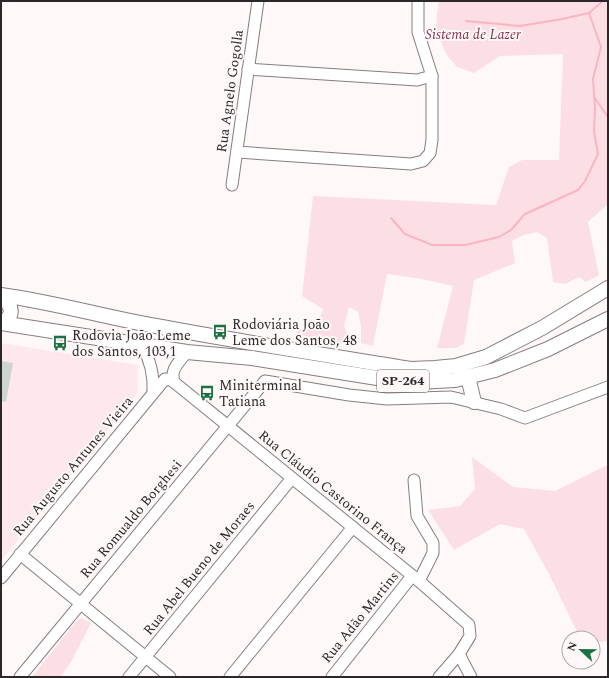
<svg xmlns="http://www.w3.org/2000/svg" width="609" height="678" font-family="Spectral,serif">
  <rect width="100%" height="100%" fill="#fef8f9"/>
  <polygon fill="#ffe8ec" points="1,343 138,365 137,394 1,561"/>
  <g fill="#fcdfe5">
    <polygon points="439,1 608,1 608,204 588,222 599,275 586,282 579,277 565,284 553,282 547,238 537,232 524,235 512,241 515,263 474,280 464,344 455,348 437,348 453,286 422,279 387,274 373,346 361,343 361,327 358,312 349,307 344,326 352,345 295,338 298,328 316,330 323,309 302,296 313,196 496,205 509,167 522,160 559,160 563,54 500,56 474,73 457,67 446,54 436,28 437,14"/>
    <polygon points="472,457 513,487 555,491 605,466 608,466 608,641 593,643 593,638 580,638 549,574 524,529 500,524 454,550 428,510 460,506 475,489"/>
    <polygon points="81,618 91,623 71,662 60,677 32,677 74,624"/>
  </g>
  <g fill="none" stroke-linecap="round" stroke-linejoin="round">
    <g stroke="#fcb4c3" stroke-width="2">
      <polyline points="466,21 520,26 562,19 589,13 603,1"/>
      <polyline points="594,97 608,117"/>
      <polyline points="391,218 405,234 432,245 465,245 499,237 511,230 525,214 578,190 585,181 598,154 594,131 595,108 593,79 601,47 589,13"/>
    </g>
  </g>
  <polygon fill="#ccd6cf" points="1,361 13,363 6,402 1,401"/>
  <g fill="none" stroke-linecap="round" stroke-linejoin="round">
    <g stroke="#887c7e" stroke-width="13">
      <g id="minor">
        <polyline points="248,69 417,80 432,76"/>
        <polyline points="237,152 411,164 423,161 430,153 432,140 432,76 418,32 418,1"/>
        <polyline points="232,185 258,1"/>
        <path d="M142,346C151,361 154,375 153,393"/>
        <path d="M187,352C180,361 168,371 175,383L419,581L469,625L470,636L459,654L439,677"/>
        <polyline points="414,480 417,516 433,543 433,553 419,581"/>
        <polyline points="20,554 170,677"/>
        <polyline points="1,578 165,379 171,380 175,383"/>
        <polyline points="459,654 471,677"/>
        <polyline points="20,677 265,381 349,395 387,399 451,397 501,409 525,418 608,387"/>
        <polyline points="129,677 292,478"/>
        <polyline points="230,677 353,527"/>
        <polyline points="332,677 412,576"/>
      </g>
    </g>
    <g stroke="#887c7e" stroke-width="16">
      <g id="major">
        <path d="M1,295C53,302 104,317 156,326C241,342 326,355 411,369L435,368L456,366L486,357L542,328L608,288"/>
        <path d="M1,298C13,304 15,318 1,322"/>
        <polyline points="1,323 187,352 252,358 390,380 417,382 455,380 495,370 548,349 608,319"/>
        <polyline points="468,377 474,402"/>
      </g>
    </g>
    <use href="#minor" stroke="#fff" stroke-width="11"/>
    <use href="#major" stroke="#fff" stroke-width="14"/>
  </g>
  <defs>
    <g id="bus-bare" transform="scale(1.2)"><path d="M-5-6H5V4H4V6H2V4H-2V6H-4V4H-5ZM-3.5-4V0h7V-4ZM-3.5 1.2v1.5H-2V1.2ZM2 1.2v1.5H3.5V1.2Z" fill="#1b7144" stroke="#fef8f9" stroke-width="2.5" paint-order="stroke"/></g>
  </defs>
  <g fill-rule="evenodd">
    <use href="#bus-bare" x="220" y="332"/>
    <use href="#bus-bare" x="60" y="343"/>
    <use href="#bus-bare" x="207" y="393"/>
  </g>
  <g text-anchor="middle" dominant-baseline="central" stroke-width="4" stroke-linejoin="round" paint-order="stroke">
    <rect fill="#fef8f9" stroke="#6b6667" stroke-width="1" x="377" y="370" width="52" height="22" rx="3"/>
    <g font-size="13" font-weight="bold" fill="#2c2728">
      <text x="403" y="381">SP-264</text>
    </g>
    <g font-size="14" font-style="italic" fill="#823048" stroke="#fef8f9">
      <text x="473" y="34">Sistema de Lazer</text>
    </g>
    <g font-size="14" fill="#2c2728" stroke="#fef8f9">
      <text transform="translate(230 91) rotate(-82)">Rua Agnelo Gogolla</text>
      <text transform="translate(73 466) rotate(-50)">Rua Augusto Antunes Vieira</text>
      <text transform="translate(333 492) rotate(39)">Rua Cláudio Castorino França</text>
      <text transform="translate(131 519) rotate(-50)">Rua Romualdo Borghesi</text>
      <text transform="translate(199 568) rotate(-51)">Rua Abel Bueno de Moraes</text>
      <text transform="translate(360 617) rotate(-51)">Rua Adão Martins</text>
    </g>
    <g font-size="14" fill="#2c2728" stroke="#fef8f9" text-anchor="start">
      <text x="232" y="324">Rodoviária João<tspan x="232" dy="16">Leme dos Santos, 48</tspan></text>
      <text x="72" y="335">Rodovia João Leme<tspan x="72" dy="16">dos Santos, 103,1</tspan></text>
      <text x="219" y="385">Miniterminal<tspan x="219" dy="16">Tatiana</tspan></text>
    </g>
  </g>
  <rect width="609" height="678" fill="none" stroke="#2c2728" stroke-width="4"/>
  <g transform="translate(581 650) rotate(292)"><circle r="19" fill="#fef8f9" stroke="#aaa4a5"/>
  <path d="M0-3L7 15L0 10L-7 15Z" fill="#1b7144"/>
  <text y="-6" font-size="11" font-weight="bold" text-anchor="middle" fill="#2c2728">N</text>
  </g>
</svg>
